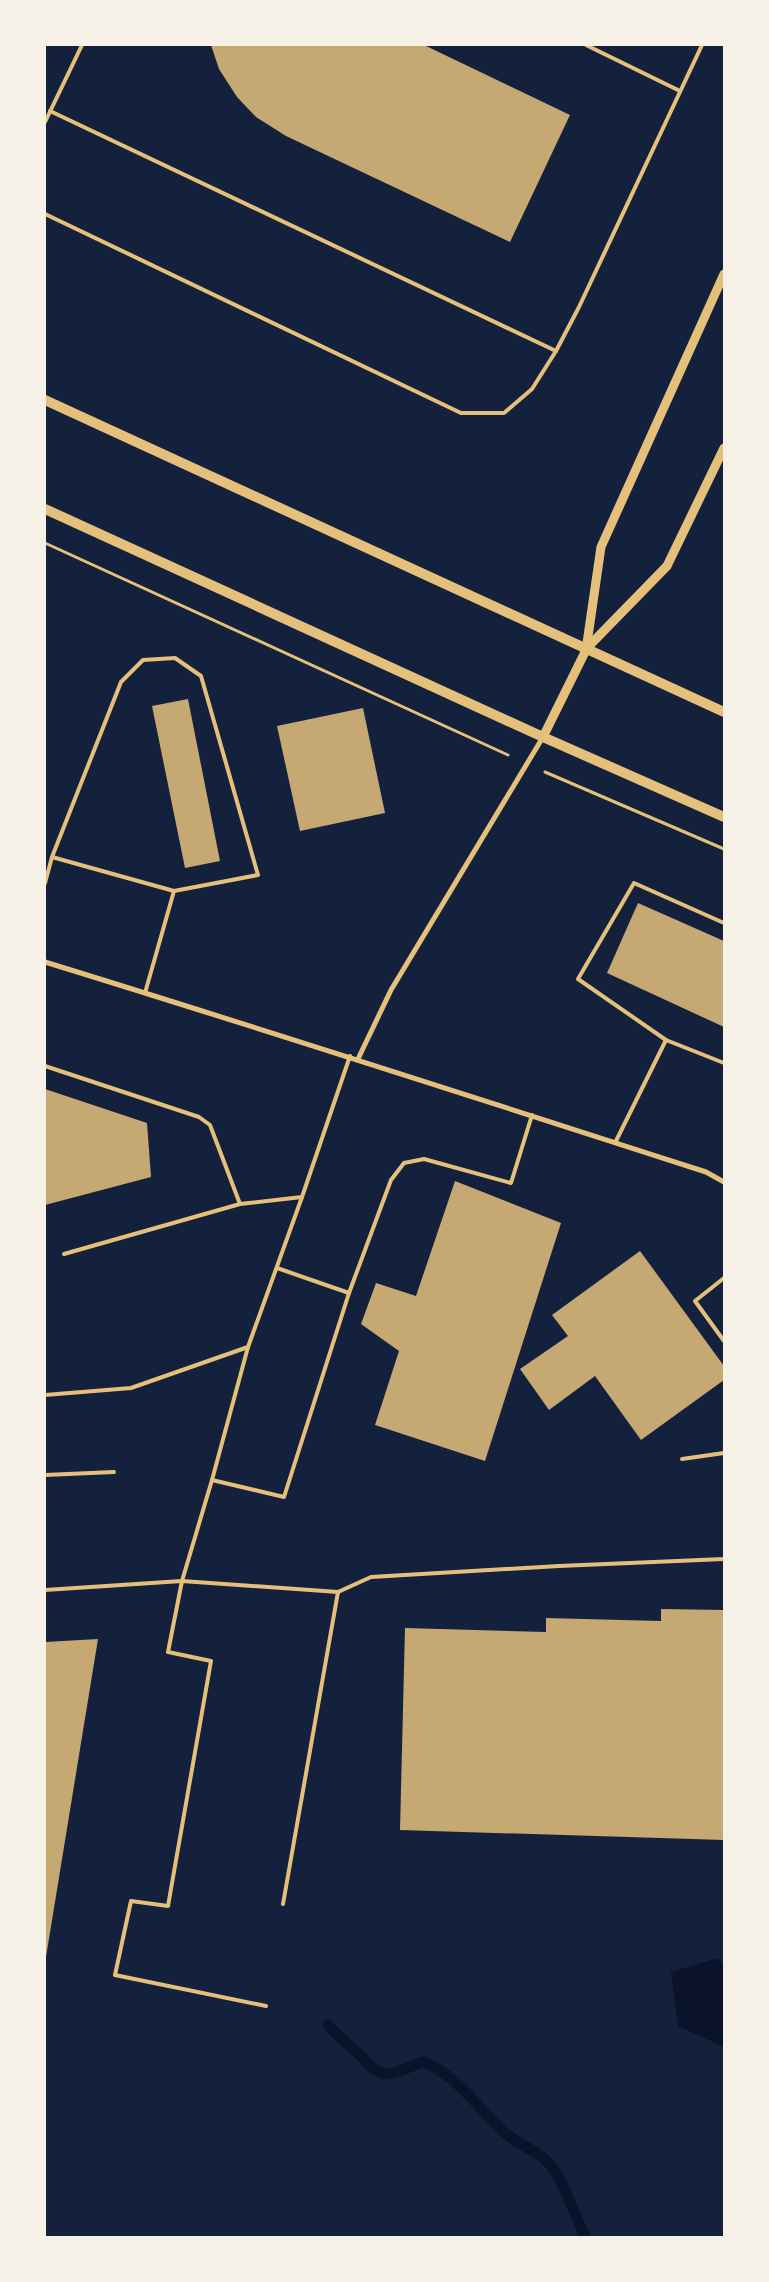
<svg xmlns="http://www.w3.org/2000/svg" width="769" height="2282" font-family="Bitter,serif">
  <rect width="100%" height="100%" fill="#14213d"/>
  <polygon fill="#0b132b" points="718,1958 724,1965 724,2047 678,2026 671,1972"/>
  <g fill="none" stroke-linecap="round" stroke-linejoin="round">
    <path stroke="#0b132b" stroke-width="11" d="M328,2025C337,2035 346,2043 357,2052C367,2061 375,2077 393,2073C402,2071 413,2065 423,2062C456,2074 478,2108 503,2131C519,2146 543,2152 555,2171C567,2191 575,2215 585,2237"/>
  </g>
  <g fill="#c6a872">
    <polygon points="211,45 424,45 570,115 510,242 286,136 256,117 237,97 219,69"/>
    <polygon points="188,699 220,861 185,868 152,706"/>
    <polygon points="363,708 385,813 300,831 277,726"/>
    <polygon points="638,903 724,941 724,1027 607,973"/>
    <polygon points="45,1089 147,1123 151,1177 45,1205"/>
    <polygon points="455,1181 561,1223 485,1461 375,1425 399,1351 361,1324 376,1283 416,1296"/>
    <polygon points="640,1251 724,1366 724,1380 641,1440 595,1376 549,1410 520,1369 568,1336 552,1315"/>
    <polygon points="661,1609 724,1610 724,1840 400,1830 405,1628 546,1632 546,1618 661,1621"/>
    <polygon points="98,1639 46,1957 45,1956 45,1642"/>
  </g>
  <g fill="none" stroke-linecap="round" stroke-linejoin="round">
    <g stroke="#e5c07b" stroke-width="3">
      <polyline points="45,543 508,755"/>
      <polyline points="545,772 724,849"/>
    </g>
    <g stroke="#e5c07b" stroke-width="4">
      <polyline points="586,45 680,91"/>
      <polyline points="50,111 556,351"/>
      <polyline points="45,122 82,45"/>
      <polyline points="45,214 461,413 504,413 532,389 556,351 579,307 702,45"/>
      <polyline points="52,857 174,891"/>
      <polyline points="45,883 52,857 121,682 143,660 175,658 201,676 258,875 174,891 145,993"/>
      <polyline points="724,923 634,883 578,979 666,1040 724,1063"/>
      <polyline points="45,1066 199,1117 210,1125 240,1204 302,1197 350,1056"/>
      <polyline points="615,1143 666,1040"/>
      <polyline points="64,1254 240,1204"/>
      <polyline points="277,1268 349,1293 391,1180 404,1163 424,1159 511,1183 532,1115"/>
      <polyline points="724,1278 695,1301 724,1341"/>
      <polyline points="248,1347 212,1480 284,1497 349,1293"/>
      <polyline points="45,1395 131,1388 248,1347 302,1197"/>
      <polyline points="682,1459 724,1453"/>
      <polyline points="45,1475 114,1472"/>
      <polyline points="45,1590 182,1581 212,1480"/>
      <polyline points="338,1592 371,1577 559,1566 724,1559"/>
      <polyline points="266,2006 115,1975 131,1901 168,1906 211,1661 168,1652 182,1581 338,1592 283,1904"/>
    </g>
    <g stroke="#e5c07b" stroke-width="5">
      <path d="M45,962C266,1030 486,1101 706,1172L724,1182"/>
      <polyline points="358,1059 391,990 543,737"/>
    </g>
    <g stroke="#e5c07b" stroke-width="9">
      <polyline points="586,649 667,566 724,448"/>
      <polyline points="543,737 586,650 601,547 724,274"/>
    </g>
    <g stroke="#e5c07b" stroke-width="10">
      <polyline points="45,400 724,712"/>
      <polyline points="45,509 543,737 724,817"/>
    </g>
  </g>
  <rect width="769" height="2282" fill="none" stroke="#f6f1e7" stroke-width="92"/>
</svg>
